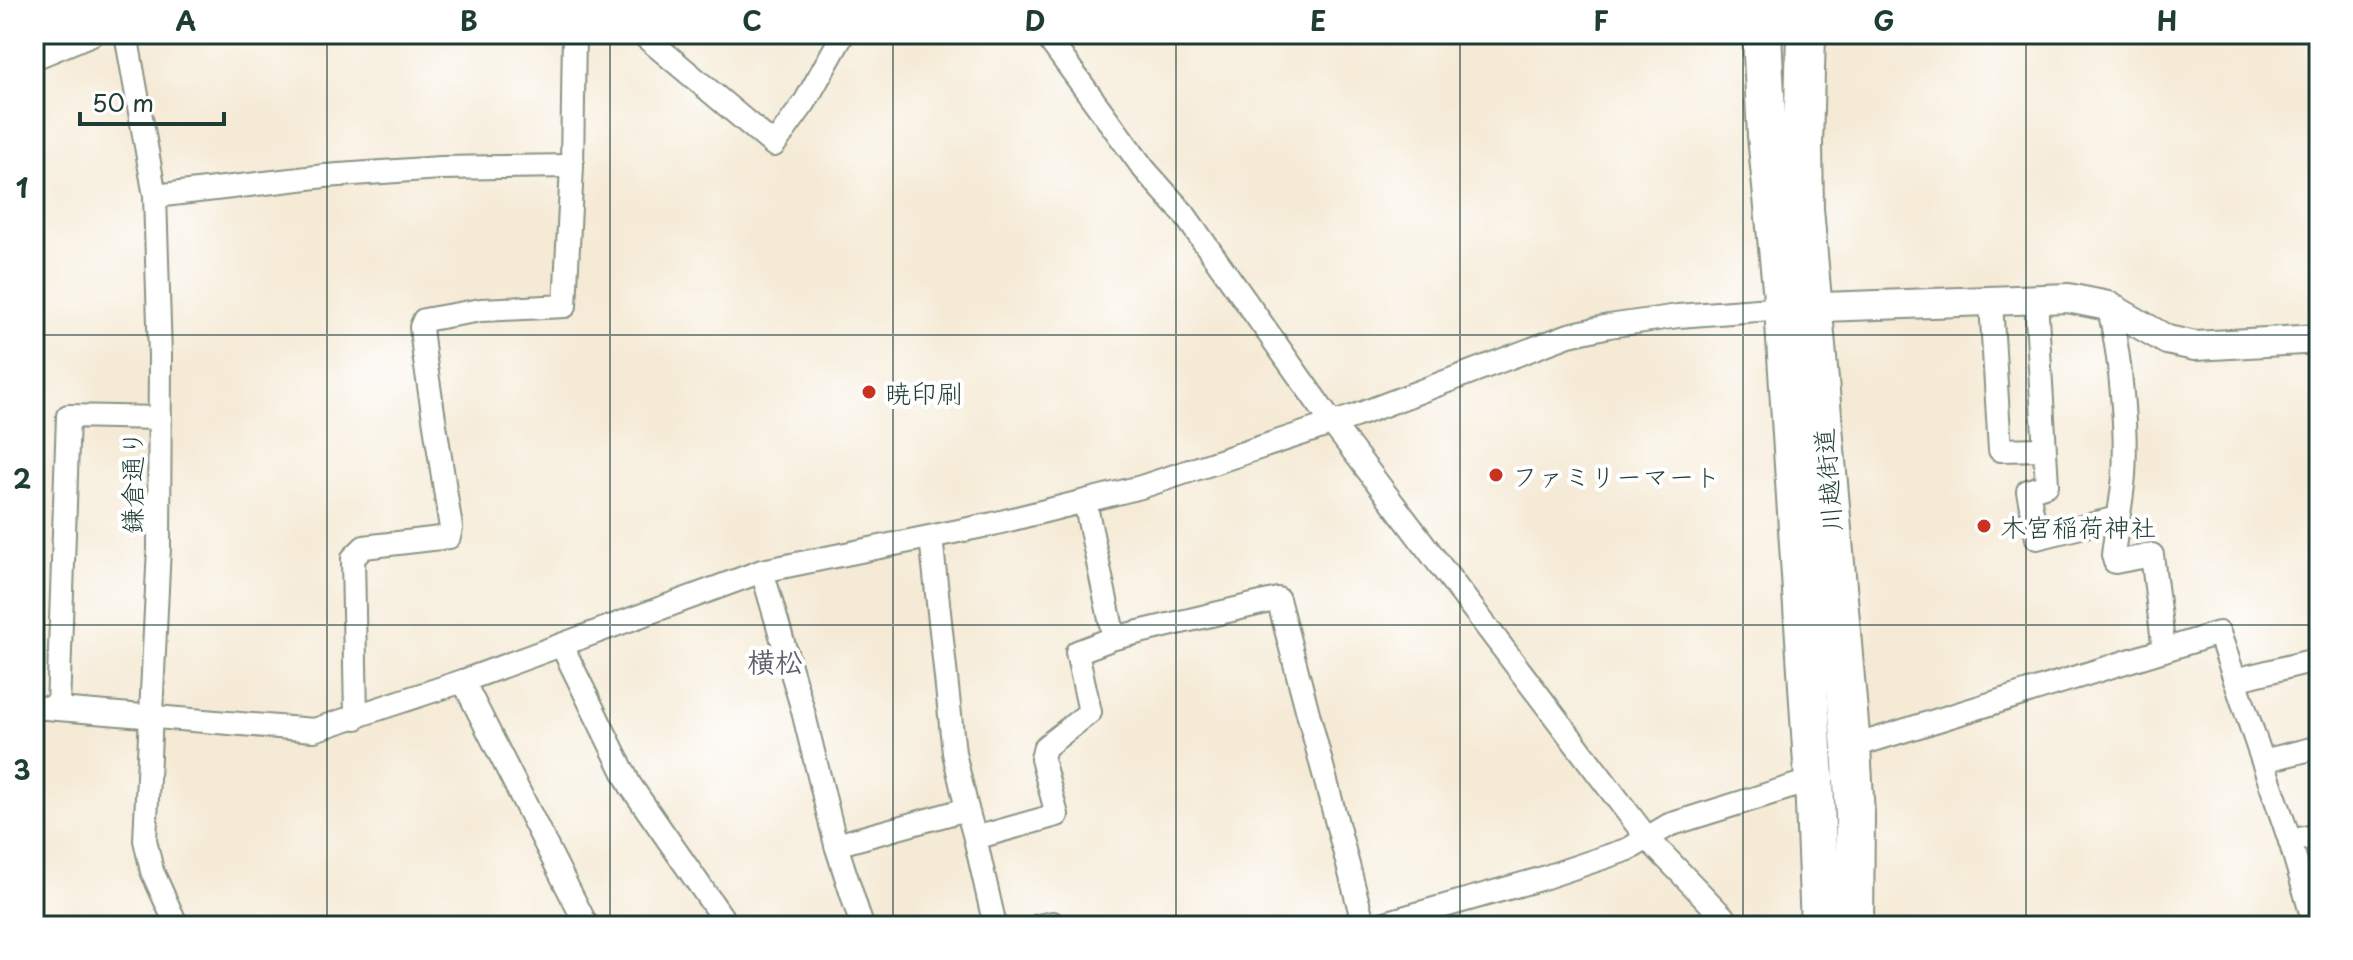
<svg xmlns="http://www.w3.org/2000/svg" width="2353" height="960" font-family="'Playpen Sans','Klee One',sans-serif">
  <rect width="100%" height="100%" fill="#fff"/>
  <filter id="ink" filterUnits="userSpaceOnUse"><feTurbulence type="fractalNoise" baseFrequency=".0125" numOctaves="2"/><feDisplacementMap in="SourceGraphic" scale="16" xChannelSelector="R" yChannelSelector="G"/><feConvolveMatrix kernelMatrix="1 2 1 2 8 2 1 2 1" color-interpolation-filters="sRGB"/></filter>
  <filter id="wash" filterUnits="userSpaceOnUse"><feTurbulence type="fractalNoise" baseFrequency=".006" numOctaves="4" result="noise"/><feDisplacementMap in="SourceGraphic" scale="32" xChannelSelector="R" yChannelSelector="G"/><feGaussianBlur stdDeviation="1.8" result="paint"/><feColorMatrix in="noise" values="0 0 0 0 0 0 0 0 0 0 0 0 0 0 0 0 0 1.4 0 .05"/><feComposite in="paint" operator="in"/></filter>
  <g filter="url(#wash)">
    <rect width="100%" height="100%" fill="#f5ead5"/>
  </g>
  <g filter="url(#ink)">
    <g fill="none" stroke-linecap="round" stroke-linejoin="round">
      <g stroke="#8a9484" stroke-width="26">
        <g id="minor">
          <polyline points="126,34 155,196 160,356 159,547 145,840 152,871 177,926"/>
          <polyline points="642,34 774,145 805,102 843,34"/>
          <polyline points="1045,34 1144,169 1184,214 1332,423 1647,838 1732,926"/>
          <polyline points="34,58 92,34"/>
          <polyline points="155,196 325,176 440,168 572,166"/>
          <polyline points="2036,300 2047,485 2028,491 2037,538 2117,518"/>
          <polyline points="1991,303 2000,450 2044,449"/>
          <path d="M2108,306C2120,350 2127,429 2124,475C2122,501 2116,529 2113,555L2115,562L2152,555L2164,650"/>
          <polyline points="1085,502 1114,638"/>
          <polyline points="762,571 802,707 836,845 862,926"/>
          <polyline points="562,646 630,785 728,926"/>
          <polyline points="2235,680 2319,659"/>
          <polyline points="463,681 587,926"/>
          <polyline points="34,707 314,730 463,681 762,571 993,524 1141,487 1355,416 1569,335 1609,326 1678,316 1784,308"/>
          <polyline points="58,709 68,416 160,418"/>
          <polyline points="356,718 353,558 364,547 449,537 451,528 424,354 421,327 424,320 481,310 565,306 572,166 574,34"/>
          <polyline points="1851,747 2219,633 2290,841 2315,926"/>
          <polyline points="2263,761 2319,747"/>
          <polyline points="967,809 975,838 1057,815 1042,759 1045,747 1090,712 1077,652 1114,638 1278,599 1364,926"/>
          <polyline points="975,838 995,926"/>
          <polyline points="2290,841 2319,835"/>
          <polyline points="836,845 967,809 954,753 931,537"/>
          <polyline points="1038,926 1053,923 1053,926"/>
          <polyline points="1374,926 1540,879 1629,849 1669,825 1823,777"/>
        </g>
      </g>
      <g stroke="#8a9484" stroke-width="32">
        <polyline id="tertiary" points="1795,308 2068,298 2108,306 2167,340 2195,346 2319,339"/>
      </g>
      <g stroke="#8a9484" stroke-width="42">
        <g id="trunk">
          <polyline points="1762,34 1767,136 1784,308 1796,497 1814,780 1820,926"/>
          <polyline points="1806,34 1803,145 1804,209 1851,747 1855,815 1854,926"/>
        </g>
      </g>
      <use href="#minor" stroke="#fff" stroke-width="22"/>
      <use href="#tertiary" stroke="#fff" stroke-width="28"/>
      <use href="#trunk" stroke="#fff" stroke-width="38"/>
    </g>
  </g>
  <path fill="none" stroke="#1f3d34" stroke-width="2" stroke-opacity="0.55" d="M327,34V926M610,34V926M893,34V926M1176,34V926M1460,34V926M1743,34V926M2026,34V926M34,335H2319M34,625H2319"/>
  <g fill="#c8321e" stroke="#fff" stroke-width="3">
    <circle cx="869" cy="392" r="8"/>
    <circle cx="1496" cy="475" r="8"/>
    <circle cx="1984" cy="526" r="8"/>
  </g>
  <g text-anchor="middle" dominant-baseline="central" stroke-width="8" stroke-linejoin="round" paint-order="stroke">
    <g font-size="26" fill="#1f3d34" stroke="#fff" text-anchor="start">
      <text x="885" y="392">暁印刷</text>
      <text x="1512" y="475">ファミリーマート</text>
      <text x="2000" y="526">木宮稲荷神社</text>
    </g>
    <g font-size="26" fill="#1f3d34" stroke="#fff">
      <text transform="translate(1827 480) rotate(-95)">川越街道</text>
      <text transform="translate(131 482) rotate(-90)">鎌倉通り</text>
    </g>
    <g font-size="28" font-weight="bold" fill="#62626f" stroke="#fff">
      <text x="775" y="660">横松</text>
    </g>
  </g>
  <rect width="2353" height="960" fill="none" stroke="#fff" stroke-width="88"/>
  <path d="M80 112v12h144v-12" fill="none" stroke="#1f3d34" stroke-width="4"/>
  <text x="92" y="112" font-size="24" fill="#1f3d34" stroke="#ffffff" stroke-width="6" paint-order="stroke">50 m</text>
  <rect x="44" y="44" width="2265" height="872" fill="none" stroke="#1f3d34" stroke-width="3"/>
  <g font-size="26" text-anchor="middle" font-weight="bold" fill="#1f3d34">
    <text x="186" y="31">A</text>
    <text x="469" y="31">B</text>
    <text x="752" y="31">C</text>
    <text x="1035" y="31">D</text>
    <text x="1318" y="31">E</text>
    <text x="1601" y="31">F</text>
    <text x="1884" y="31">G</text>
    <text x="2167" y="31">H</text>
    <text x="22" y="198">1</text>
    <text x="22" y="489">2</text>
    <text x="22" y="780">3</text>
  </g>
</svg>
